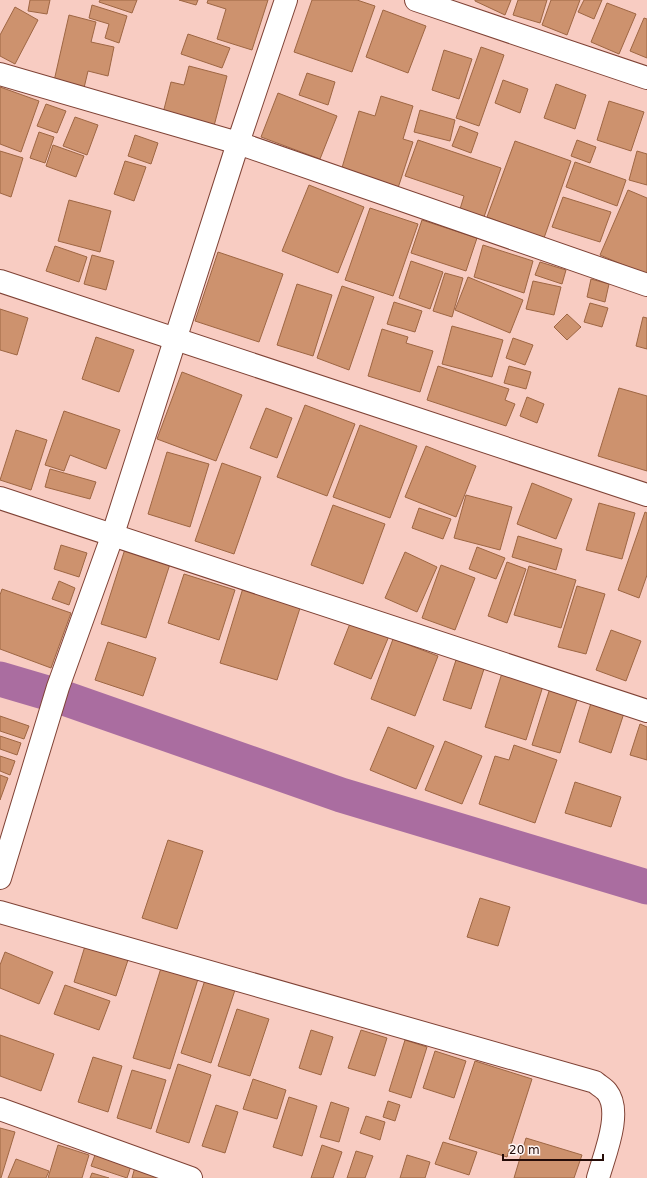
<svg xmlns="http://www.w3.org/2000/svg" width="647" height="1178" font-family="'DejaVu Sans',sans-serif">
  <rect width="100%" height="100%" fill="#f8ccc2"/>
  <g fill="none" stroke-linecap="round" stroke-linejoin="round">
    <polyline stroke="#aa6da0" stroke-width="35" points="0,679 61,697 341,795 647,887"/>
  </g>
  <g fill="#cd926e" stroke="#9e6643">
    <polygon points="30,0 50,0 47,14 28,11"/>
    <polygon points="100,0 137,0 132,13 99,2"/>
    <polygon points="179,0 198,0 196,5"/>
    <polygon points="208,0 268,0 252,50 217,39 226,9 207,3"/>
    <polygon points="312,0 357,0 375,6 352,72 294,52"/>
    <polygon points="475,0 511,0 505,15 475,1"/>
    <polygon points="518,0 547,0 540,23 513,15"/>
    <polygon points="551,0 580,0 567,35 542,25"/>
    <polygon points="584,0 602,0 594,19 578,12"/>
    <polygon points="607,3 636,14 619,54 591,42"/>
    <polygon points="92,5 127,16 119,43 105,38 109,24 89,18"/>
    <polygon points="15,7 38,20 15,64 0,56 0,35"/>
    <polygon points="383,10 426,26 408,73 366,57"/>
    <polygon points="69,15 96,22 91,42 114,47 108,76 88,71 84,88 54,81"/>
    <polygon points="644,18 647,19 647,58 630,51"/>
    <polygon points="188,34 230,48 222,68 181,54"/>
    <polygon points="481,47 504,55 479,126 456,118"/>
    <polygon points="444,50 472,59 459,99 432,90"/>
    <polygon points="189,66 227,76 214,126 163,113 171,82 184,85"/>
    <polygon points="307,73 335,82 328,105 299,95"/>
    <polygon points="503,80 528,89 520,113 495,103"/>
    <polygon points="556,84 586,95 575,129 544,118"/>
    <polygon points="0,87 39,101 21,152 0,144"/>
    <polygon points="278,93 337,116 320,159 261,137"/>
    <polygon points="381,96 413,106 403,139 413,142 398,188 341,171 359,111 375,116"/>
    <polygon points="609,101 644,112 631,151 597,140"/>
    <polygon points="46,104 66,111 57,133 37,126"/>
    <polygon points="420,110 455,120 450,141 414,132"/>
    <polygon points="75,117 98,125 87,155 63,146"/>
    <polygon points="460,126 478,133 471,153 452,146"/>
    <polygon points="39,132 54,137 45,163 30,158"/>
    <polygon points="135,135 158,143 151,164 128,156"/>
    <polygon points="418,140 501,168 484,217 460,209 464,196 405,176"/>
    <polygon points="577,140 596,147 590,163 571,156"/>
    <polygon points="515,141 571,161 544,238 487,217"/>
    <polygon points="53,145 84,156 76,177 46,166"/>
    <polygon points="0,151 23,158 11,197 0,193"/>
    <polygon points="637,151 647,154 647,185 629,180"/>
    <polygon points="125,161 146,167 134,201 114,194"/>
    <polygon points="575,162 626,180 617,206 566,187"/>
    <polygon points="309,185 364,207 338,273 282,251"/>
    <polygon points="628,190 647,198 647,275 600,255"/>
    <polygon points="563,197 611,212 600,242 552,227"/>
    <polygon points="69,200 111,211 100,252 58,241"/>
    <polygon points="370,208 418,224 393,296 345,280"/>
    <polygon points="422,220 477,238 466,271 411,253"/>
    <polygon points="483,245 533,261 524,293 474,277"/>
    <polygon points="55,246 87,257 79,282 46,271"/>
    <polygon points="218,252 283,274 259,342 195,321"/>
    <polygon points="92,255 114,261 106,290 84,284"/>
    <polygon points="411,261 443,272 430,309 399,298"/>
    <polygon points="540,262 566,270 562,284 535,275"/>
    <polygon points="445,273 463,278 452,317 433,311"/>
    <polygon points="468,277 523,300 510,333 455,310"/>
    <polygon points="591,279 609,284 605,302 587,297"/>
    <polygon points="533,281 561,287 554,315 526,309"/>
    <polygon points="297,284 332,295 313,356 277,345"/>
    <polygon points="342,286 374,297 349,370 317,358"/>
    <polygon points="394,302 422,311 415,332 387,324"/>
    <polygon points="590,303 608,308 602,327 584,322"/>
    <polygon points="0,309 28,318 17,355 0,350"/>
    <polygon points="567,314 581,327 567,340 554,327"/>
    <polygon points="643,317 647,318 647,349 636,346"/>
    <polygon points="452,326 503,340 492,377 442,364"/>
    <polygon points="382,329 408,337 406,343 433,351 420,392 368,376"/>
    <polygon points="96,337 134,350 119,392 82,379"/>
    <polygon points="513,338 533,345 525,365 506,358"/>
    <polygon points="438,366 509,389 505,400 515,404 506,426 427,400"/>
    <polygon points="509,366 531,372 526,389 504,383"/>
    <polygon points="182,372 242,395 216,461 157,439"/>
    <polygon points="619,388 647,396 647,471 598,456"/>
    <polygon points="527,397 544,404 537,423 520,416"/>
    <polygon points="305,405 355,424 327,496 277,477"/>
    <polygon points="266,408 292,418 277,458 250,448"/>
    <polygon points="64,411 120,430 106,469 70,455 64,471 45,465"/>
    <polygon points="360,425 417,446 390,518 333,497"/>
    <polygon points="16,430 47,440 31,490 0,480"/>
    <polygon points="426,446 476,466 456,517 405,497"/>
    <polygon points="167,452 209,464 190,527 148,514"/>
    <polygon points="222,463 261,477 234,554 195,541"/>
    <polygon points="50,469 96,482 90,499 45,487"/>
    <polygon points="532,483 572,499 556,539 517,524"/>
    <polygon points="466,495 512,507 500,550 454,538"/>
    <polygon points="599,503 635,513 622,559 586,550"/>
    <polygon points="333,505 385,524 363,584 311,565"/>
    <polygon points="419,508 451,519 443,539 412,528"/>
    <polygon points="645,512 647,513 647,575 639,598 618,590"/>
    <polygon points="518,536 562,549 556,570 512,557"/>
    <polygon points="61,545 87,553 79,577 54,569"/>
    <polygon points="477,547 505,558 496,579 469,569"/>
    <polygon points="125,549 170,564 146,638 101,624"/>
    <polygon points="405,552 437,567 417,612 385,598"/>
    <polygon points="507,562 526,569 507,623 488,616"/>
    <polygon points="441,565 475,578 455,630 422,618"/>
    <polygon points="529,566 576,580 561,628 514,615"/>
    <polygon points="184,574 235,590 219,640 168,623"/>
    <polygon points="59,581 75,588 69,605 52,599"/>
    <polygon points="577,586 605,594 586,654 558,647"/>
    <polygon points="243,588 301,605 277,680 220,663"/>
    <polygon points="2,589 71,613 51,668 0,649 0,595"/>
    <polygon points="351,621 389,636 371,679 334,664"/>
    <polygon points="611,630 641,641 626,681 596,670"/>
    <polygon points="393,639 438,656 415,716 371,699"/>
    <polygon points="108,642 156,658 143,696 95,680"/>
    <polygon points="456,660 484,669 471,709 443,700"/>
    <polygon points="502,673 543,686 526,740 485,727"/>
    <polygon points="551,685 579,694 560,753 532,745"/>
    <polygon points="591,703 624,713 611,753 579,742"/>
    <polygon points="0,716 29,726 24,739 0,731"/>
    <polygon points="640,724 647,727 647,760 630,755"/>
    <polygon points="388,727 434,746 416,789 370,770"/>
    <polygon points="0,736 21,743 17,755 0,749"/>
    <polygon points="445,741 482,756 462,804 425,790"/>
    <polygon points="514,745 557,760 535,823 479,804 495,756 509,760"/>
    <polygon points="0,756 15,761 10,775 0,771"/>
    <polygon points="0,775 8,778 0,800"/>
    <polygon points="575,782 621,797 611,827 565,813"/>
    <polygon points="168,840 203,851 177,929 142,918"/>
    <polygon points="480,898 510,907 498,946 467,937"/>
    <polygon points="85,946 128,960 116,996 74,982"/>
    <polygon points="5,952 53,972 39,1004 0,988 0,965"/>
    <polygon points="161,968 198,979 170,1069 133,1058"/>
    <polygon points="205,980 235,990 211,1063 181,1053"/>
    <polygon points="65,985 110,1001 99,1030 54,1014"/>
    <polygon points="237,1009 269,1019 250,1076 218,1066"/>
    <polygon points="311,1030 333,1037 321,1075 299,1068"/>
    <polygon points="361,1030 387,1038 375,1076 348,1068"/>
    <polygon points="0,1035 54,1054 41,1091 0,1076"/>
    <polygon points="405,1040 427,1047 411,1098 389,1091"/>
    <polygon points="435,1051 466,1061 454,1098 423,1088"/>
    <polygon points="93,1057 122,1066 108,1112 78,1102"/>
    <polygon points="475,1061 532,1079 507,1157 449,1139"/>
    <polygon points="178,1064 211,1075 189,1143 156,1132"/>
    <polygon points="132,1070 166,1080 151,1129 117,1118"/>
    <polygon points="253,1079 286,1090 277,1119 243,1109"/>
    <polygon points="289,1097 317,1106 302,1156 273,1147"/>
    <polygon points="388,1101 400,1105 395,1121 383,1117"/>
    <polygon points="331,1102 349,1108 339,1142 320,1137"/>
    <polygon points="216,1105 238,1112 225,1153 202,1146"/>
    <polygon points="366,1116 385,1122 380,1140 360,1133"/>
    <polygon points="0,1128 15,1132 1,1178 0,1178"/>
    <polygon points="526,1138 582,1155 574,1178 514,1178"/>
    <polygon points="443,1142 477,1152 469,1175 435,1164"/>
    <polygon points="58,1145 89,1155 82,1178 48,1178"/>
    <polygon points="322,1145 342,1152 333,1178 311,1178"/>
    <polygon points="356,1151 373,1156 365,1178 347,1178"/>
    <polygon points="95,1155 131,1166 127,1178 91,1166"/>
    <polygon points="407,1155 430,1162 425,1178 400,1178"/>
    <polygon points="16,1159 49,1171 46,1178 8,1178"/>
    <polygon points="135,1167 165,1178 132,1178"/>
    <polygon points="92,1173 109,1178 90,1178"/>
  </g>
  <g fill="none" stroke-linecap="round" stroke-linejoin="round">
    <g stroke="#7f4235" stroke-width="24">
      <g id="minor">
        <polyline points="416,0 647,78"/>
        <polyline points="0,74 238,143 647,285"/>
        <polyline points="0,281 647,495"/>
        <polyline points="0,498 647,711"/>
        <polyline points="0,878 58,687 113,534 238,143 286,0"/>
        <path d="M0,912L595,1082C598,1085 604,1088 607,1092C623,1112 604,1156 598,1178"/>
        <polyline points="0,1109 191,1178"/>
      </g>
    </g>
    <use href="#minor" stroke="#fff" stroke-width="22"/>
  </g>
  <path d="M503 1154v6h100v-6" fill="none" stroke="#250c08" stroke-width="2"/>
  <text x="509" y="1154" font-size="12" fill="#250c08" stroke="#fef6f5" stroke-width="3" paint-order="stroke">20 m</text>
</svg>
